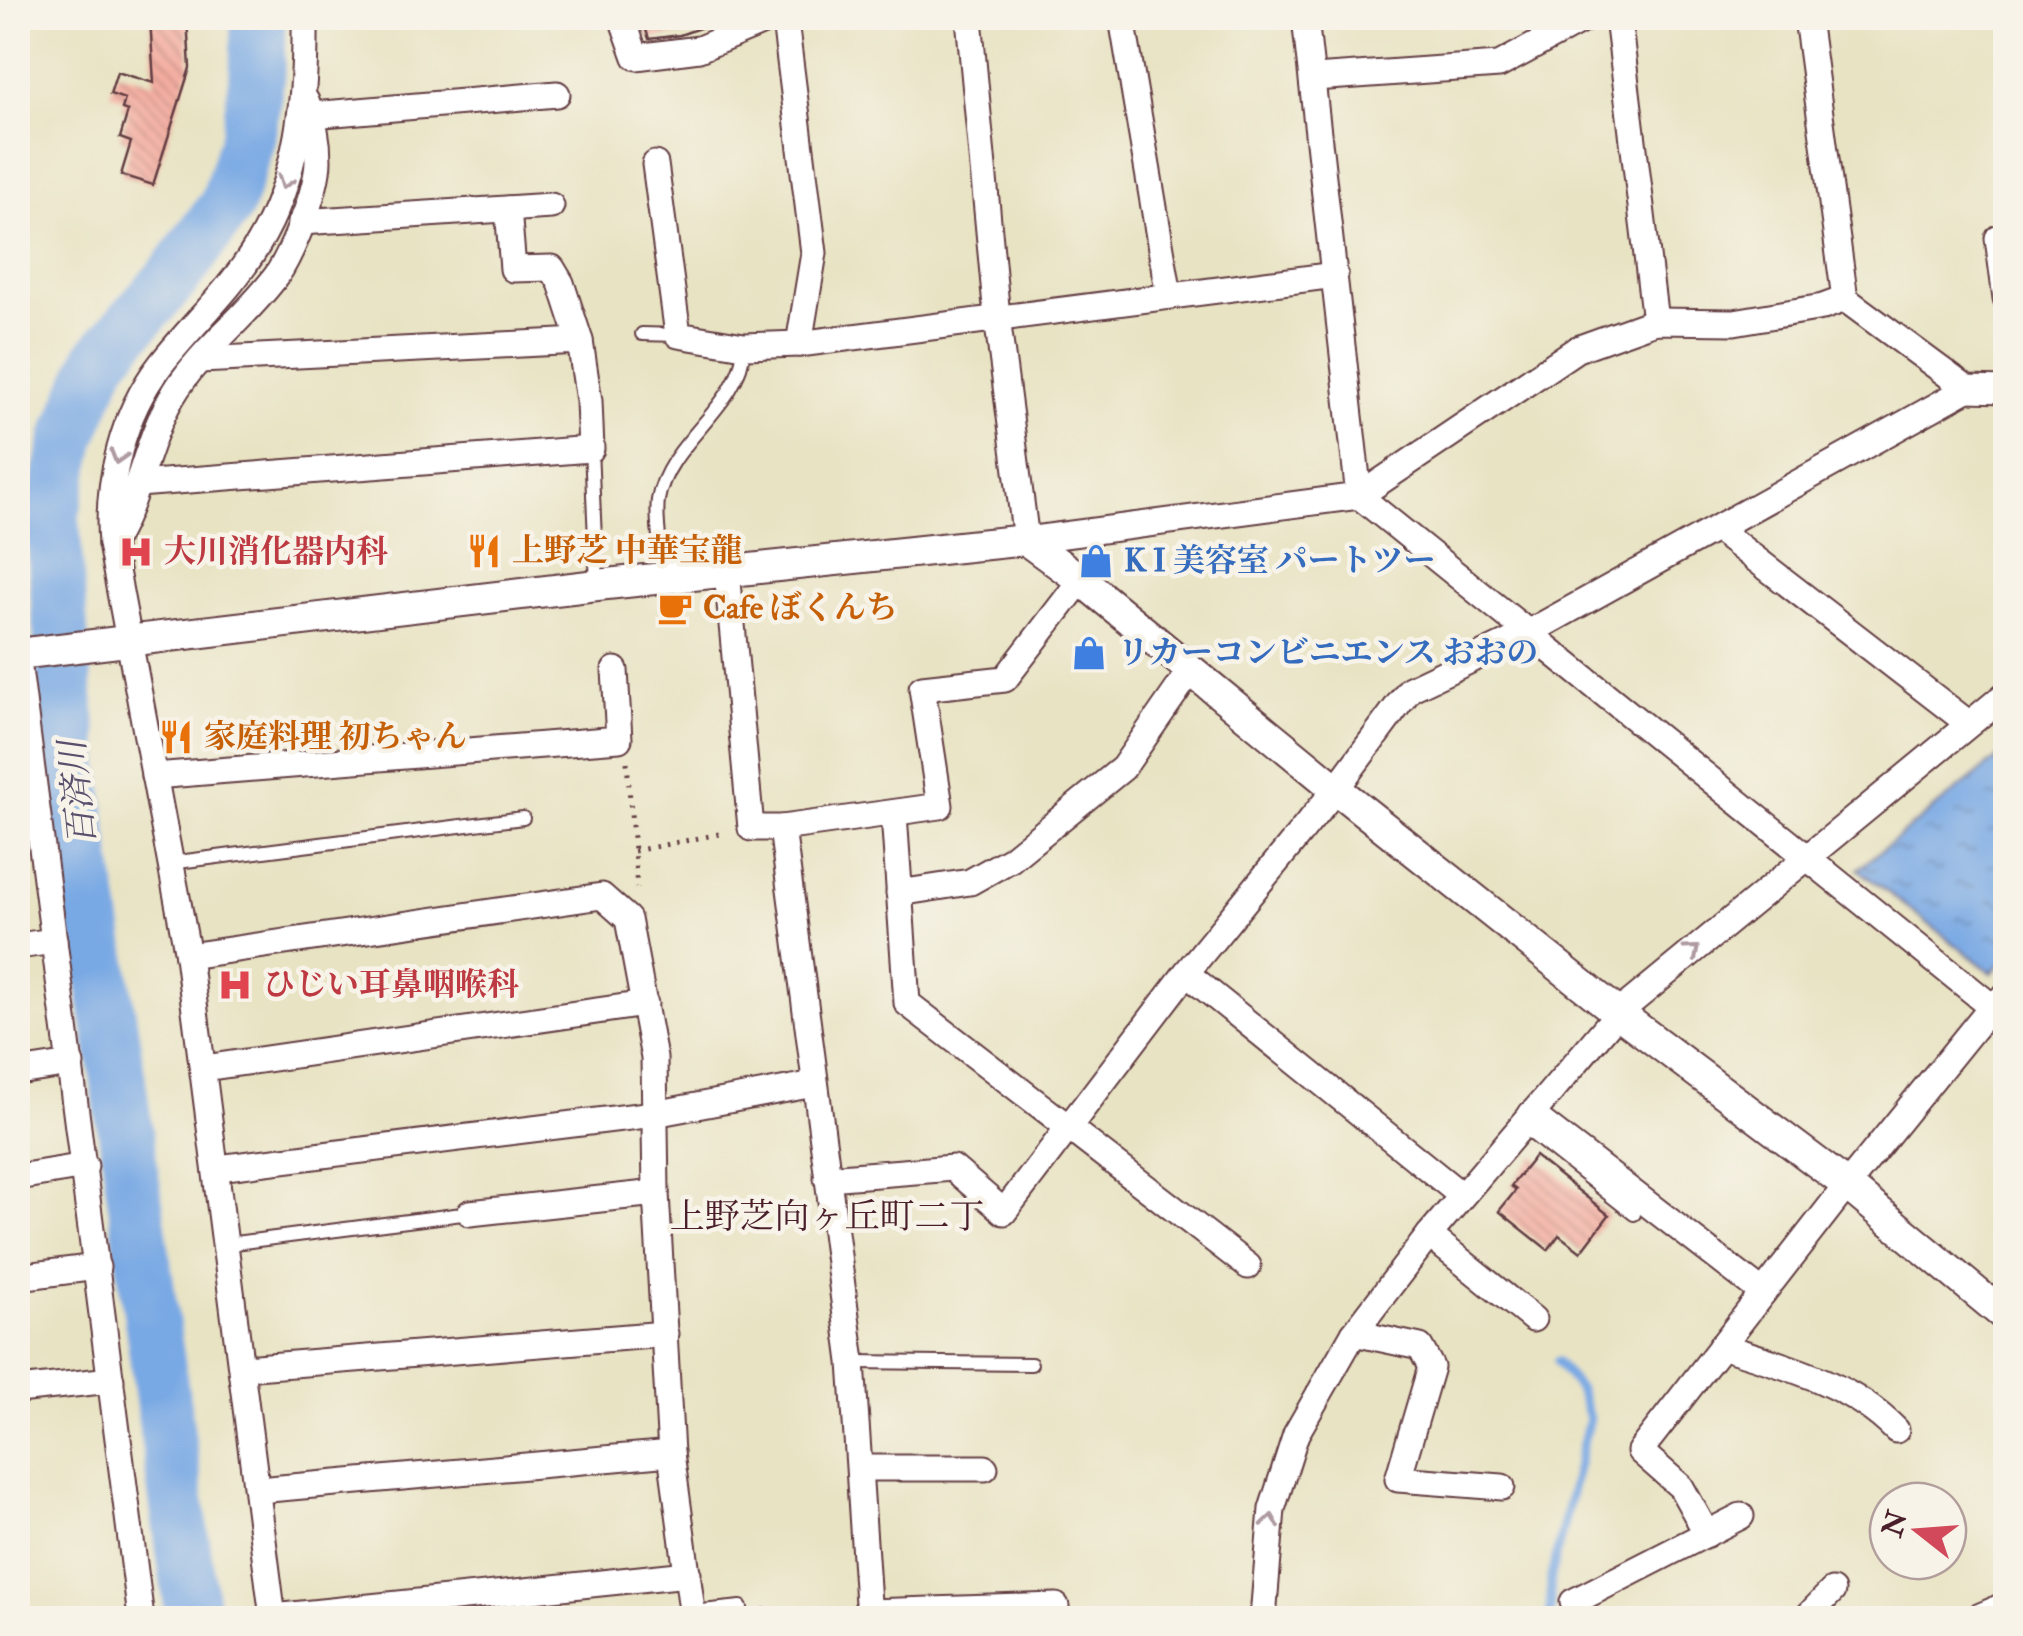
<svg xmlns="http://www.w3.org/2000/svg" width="2023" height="1636" font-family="'IM FELL Double Pica','Noto Serif JP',serif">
  <defs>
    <pattern id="water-ripples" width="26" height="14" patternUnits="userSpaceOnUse" patternTransform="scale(2.5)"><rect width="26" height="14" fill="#79a9e4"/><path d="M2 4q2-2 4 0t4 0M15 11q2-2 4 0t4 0" fill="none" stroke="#6589b9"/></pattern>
    <pattern id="building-back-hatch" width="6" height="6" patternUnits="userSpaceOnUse" patternTransform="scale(2.5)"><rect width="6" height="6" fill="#f4ac9f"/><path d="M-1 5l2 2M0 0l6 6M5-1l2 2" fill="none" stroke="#c88b82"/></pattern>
  </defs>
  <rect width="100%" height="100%" fill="#f7f3e8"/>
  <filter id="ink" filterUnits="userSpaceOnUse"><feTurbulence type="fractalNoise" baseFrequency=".01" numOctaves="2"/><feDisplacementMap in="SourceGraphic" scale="20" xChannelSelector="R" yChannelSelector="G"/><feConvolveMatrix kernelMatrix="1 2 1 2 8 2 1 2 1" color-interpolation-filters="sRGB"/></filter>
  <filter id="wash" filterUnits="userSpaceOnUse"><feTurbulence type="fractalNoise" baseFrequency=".0048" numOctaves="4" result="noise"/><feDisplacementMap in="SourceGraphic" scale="40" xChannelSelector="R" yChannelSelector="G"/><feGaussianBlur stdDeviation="2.25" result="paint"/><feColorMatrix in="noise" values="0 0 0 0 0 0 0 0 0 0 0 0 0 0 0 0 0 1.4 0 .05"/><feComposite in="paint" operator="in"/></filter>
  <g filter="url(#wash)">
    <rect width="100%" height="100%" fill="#e8e3c3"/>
    <polygon fill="url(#water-ripples)" stroke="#626488" stroke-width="2.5" points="2005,752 2005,961 1992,973 1858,869"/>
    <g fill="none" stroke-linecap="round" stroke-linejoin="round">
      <polyline stroke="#79a9e4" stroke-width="9" points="1550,1618 1551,1577 1589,1418 1579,1389 1557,1361"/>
      <polyline stroke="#79a9e4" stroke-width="55" points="193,1618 117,1071 79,822 65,692 52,514 69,437 101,359 176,274 227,204 248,137 257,74 258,18"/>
    </g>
    <g id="blocks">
      <g fill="url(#building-back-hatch)">
        <polygon points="150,18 187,18 190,68 153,185 121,175 131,142 120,138 128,111 122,109 125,99 110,94 117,72 154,83"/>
        <polygon points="642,18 719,18 719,21 680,35 649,39"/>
        <polygon points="1535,1156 1609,1215 1581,1252 1559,1235 1548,1250 1499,1211 1516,1190 1511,1186"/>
      </g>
    </g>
  </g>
  <g filter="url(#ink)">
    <use href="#blocks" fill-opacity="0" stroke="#623c42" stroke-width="2.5"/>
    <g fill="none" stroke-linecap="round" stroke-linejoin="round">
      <g stroke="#623c42" stroke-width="16">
        <g id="service">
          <polyline points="642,334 678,335"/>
          <polyline points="591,449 597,585"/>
          <path d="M663,577C662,555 655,521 658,500C668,440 742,407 744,346"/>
          <polyline points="170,863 523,818"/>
          <polyline points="1521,1125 1634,1214"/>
          <polyline points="227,1244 470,1213"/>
          <polyline points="852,1362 1031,1364"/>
          <polyline points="692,1612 741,1607"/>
          <polyline points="808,1617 869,1612"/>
        </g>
      </g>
      <g stroke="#623c42" stroke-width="29">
        <g id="minor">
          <polyline points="622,18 636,57 699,49 773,18"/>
          <polyline points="787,18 786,29 814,253 799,344"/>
          <polyline points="969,18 997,317 1026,540 1359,496 1577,349 1655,321 1734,322 1823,307 1845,299"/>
          <polyline points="1122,18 1169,296"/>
          <polyline points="1305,18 1359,496 2006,1018"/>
          <polyline points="1618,18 1655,321"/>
          <polyline points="1807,18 1845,299 1967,389 2006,390"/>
          <polyline points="1314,78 1499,65 1586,18"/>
          <polyline points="312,115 557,94"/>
          <polyline points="655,164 678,335 744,346 799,344 1335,275"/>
          <polyline points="508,209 513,269 552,268 561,283 580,341"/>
          <polyline points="301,222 551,206"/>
          <polyline points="1998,238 2006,298"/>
          <polyline points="138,484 591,449 589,401 580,341 200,360"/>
          <polyline points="1718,530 1968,723"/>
          <path d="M111,544C139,498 145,443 172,397C199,350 246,318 277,275C293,251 318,189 318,160C318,139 314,120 306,101"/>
          <polyline points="727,571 751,828 782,828 852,1362 869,1618"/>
          <polyline points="18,661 141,1618"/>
          <polyline points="154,776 619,739 615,670"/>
          <polyline points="894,814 907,1003 1248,1266"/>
          <polyline points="782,828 940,806 922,688 1005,679 1081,580"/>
          <polyline points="899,893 970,882 1011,859 1123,768 1191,670"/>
          <polyline points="18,946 54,941"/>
          <polyline points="188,956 602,896 628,919 654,1058 656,1193 671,1453 693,1618"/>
          <polyline points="1186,973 1461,1195"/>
          <polyline points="204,1068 645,1004"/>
          <polyline points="18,1072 71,1064"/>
          <polyline points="1531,1114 1763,1293"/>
          <polyline points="218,1168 654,1114 814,1084"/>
          <polyline points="18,1177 85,1166"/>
          <polyline points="827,1178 953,1168 1004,1212 1186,973 1336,789 1410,689 1528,633 1967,389"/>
          <polyline points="470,1213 656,1193"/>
          <polyline points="1429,1235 1533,1319"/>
          <polyline points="18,1277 97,1267"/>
          <polyline points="1354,1333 1420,1347 1431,1367 1398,1479 1502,1487"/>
          <path d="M1721,1346C1784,1366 1849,1382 1896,1430"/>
          <polyline points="243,1368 665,1334"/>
          <polyline points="18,1390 111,1380"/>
          <polyline points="861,1468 985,1468"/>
          <polyline points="258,1490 671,1453"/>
          <polyline points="1707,1534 1681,1487 1640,1451 1847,1185 1991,1007 2006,995"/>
          <polyline points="1573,1602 1741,1516"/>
          <polyline points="869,1612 1056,1606"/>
          <polyline points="273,1617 688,1574"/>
          <path d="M273,1618L188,956L111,544C106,483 122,414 161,364C192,324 231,290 257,246C299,177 306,96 305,18"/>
          <polyline points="1263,1618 1272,1509 1296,1434 1354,1333 1429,1235 1618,1013 2006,694"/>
          <polyline points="1806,1618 1832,1591"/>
          <polyline points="1976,1618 2006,1605"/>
        </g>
      </g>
      <g stroke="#623c42" stroke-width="34">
        <polyline id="tertiary" points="26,653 597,585 1026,540 1081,580 1336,789 1618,1013 1847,1185 2006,1317"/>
      </g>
      <g stroke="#623c42" stroke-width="5" stroke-dasharray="2.5 8" stroke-linecap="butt">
        <polyline points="627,762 637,888"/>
        <polyline points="634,851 724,833"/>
        <polyline points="763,1610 787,1610"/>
      </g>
      <use href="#service" stroke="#fff" stroke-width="12"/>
      <use href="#minor" stroke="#fff" stroke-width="25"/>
      <use href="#tertiary" stroke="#fff" stroke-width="30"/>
    </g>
    <defs><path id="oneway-chevron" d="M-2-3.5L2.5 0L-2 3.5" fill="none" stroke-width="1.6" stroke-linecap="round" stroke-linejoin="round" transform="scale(2.5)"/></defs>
    <g stroke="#ae9aa0">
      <use href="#oneway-chevron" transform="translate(285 182) rotate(110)"/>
      <use href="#oneway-chevron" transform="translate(118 457) rotate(106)"/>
      <use href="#oneway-chevron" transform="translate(1693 951) rotate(-40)"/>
      <use href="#oneway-chevron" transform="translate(1271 1521) rotate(-82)"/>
    </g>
  </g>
  <defs>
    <g id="restaurant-bare" transform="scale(2.7)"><path d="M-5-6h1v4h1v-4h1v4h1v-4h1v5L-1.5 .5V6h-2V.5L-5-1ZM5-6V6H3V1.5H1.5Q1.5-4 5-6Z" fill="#e8710a" stroke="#f7f3e8" stroke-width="2.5" paint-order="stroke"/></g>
    <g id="hospital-bare" transform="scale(2.7)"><path d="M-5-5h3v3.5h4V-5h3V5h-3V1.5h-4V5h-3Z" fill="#e0444e" stroke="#f7f3e8" stroke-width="2.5" paint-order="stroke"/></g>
    <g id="shop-bare" transform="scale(2.7)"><path d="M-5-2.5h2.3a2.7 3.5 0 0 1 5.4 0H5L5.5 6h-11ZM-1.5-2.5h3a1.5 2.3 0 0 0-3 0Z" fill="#3f7fe0" stroke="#f7f3e8" stroke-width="2.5" paint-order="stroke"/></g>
    <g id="cafe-bare" transform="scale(2.7)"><path d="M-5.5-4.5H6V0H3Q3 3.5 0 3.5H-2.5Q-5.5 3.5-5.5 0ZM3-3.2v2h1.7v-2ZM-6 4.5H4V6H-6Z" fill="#e8710a" stroke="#f7f3e8" stroke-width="2.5" paint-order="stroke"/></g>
  </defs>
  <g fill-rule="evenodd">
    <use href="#restaurant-bare" x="484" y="551"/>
    <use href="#hospital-bare" x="136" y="552"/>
    <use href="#shop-bare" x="1096" y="561"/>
    <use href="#cafe-bare" x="675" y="608"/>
    <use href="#shop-bare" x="1089" y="653"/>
    <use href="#restaurant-bare" x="176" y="737"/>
    <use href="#hospital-bare" x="235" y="985"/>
  </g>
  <g text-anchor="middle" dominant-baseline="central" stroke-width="9" stroke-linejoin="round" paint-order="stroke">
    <g font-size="32" font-weight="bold" fill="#c56008" stroke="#f7f3e8" text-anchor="start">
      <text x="512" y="551">上野芝 中華宝龍</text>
      <text x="703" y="608">Cafe ぼくんち</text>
      <text x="204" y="737">家庭料理 初ちゃん</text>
    </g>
    <g font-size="32" font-weight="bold" fill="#be3a42" stroke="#f7f3e8" text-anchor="start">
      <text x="164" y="552">大川消化器内科</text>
      <text x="263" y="985">ひじい耳鼻咽喉科</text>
    </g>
    <g font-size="32" font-weight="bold" fill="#366cbe" stroke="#f7f3e8" text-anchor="start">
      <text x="1124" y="561">K I 美容室 パートツー</text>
      <text x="1117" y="653">リカーコンビニエンス おおの</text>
    </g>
    <g font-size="35" font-style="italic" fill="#5a4f6c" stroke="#f7f3e8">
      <text transform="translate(78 793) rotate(-96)">百済川</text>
    </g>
    <g font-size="35" fill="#4a1f2b" stroke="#f7f3e8">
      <text x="827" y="1217">上野芝向ヶ丘町二丁</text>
    </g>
  </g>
  <rect width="2023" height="1636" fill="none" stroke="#f7f3e8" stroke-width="60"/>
  <g transform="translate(1918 1531) rotate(287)"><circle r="48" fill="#f7f3e8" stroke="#b29e9c" stroke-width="2.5"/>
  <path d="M0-8L18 38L0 25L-18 38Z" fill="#d1495b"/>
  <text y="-15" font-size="28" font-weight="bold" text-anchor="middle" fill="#4a1f2b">N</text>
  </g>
</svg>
